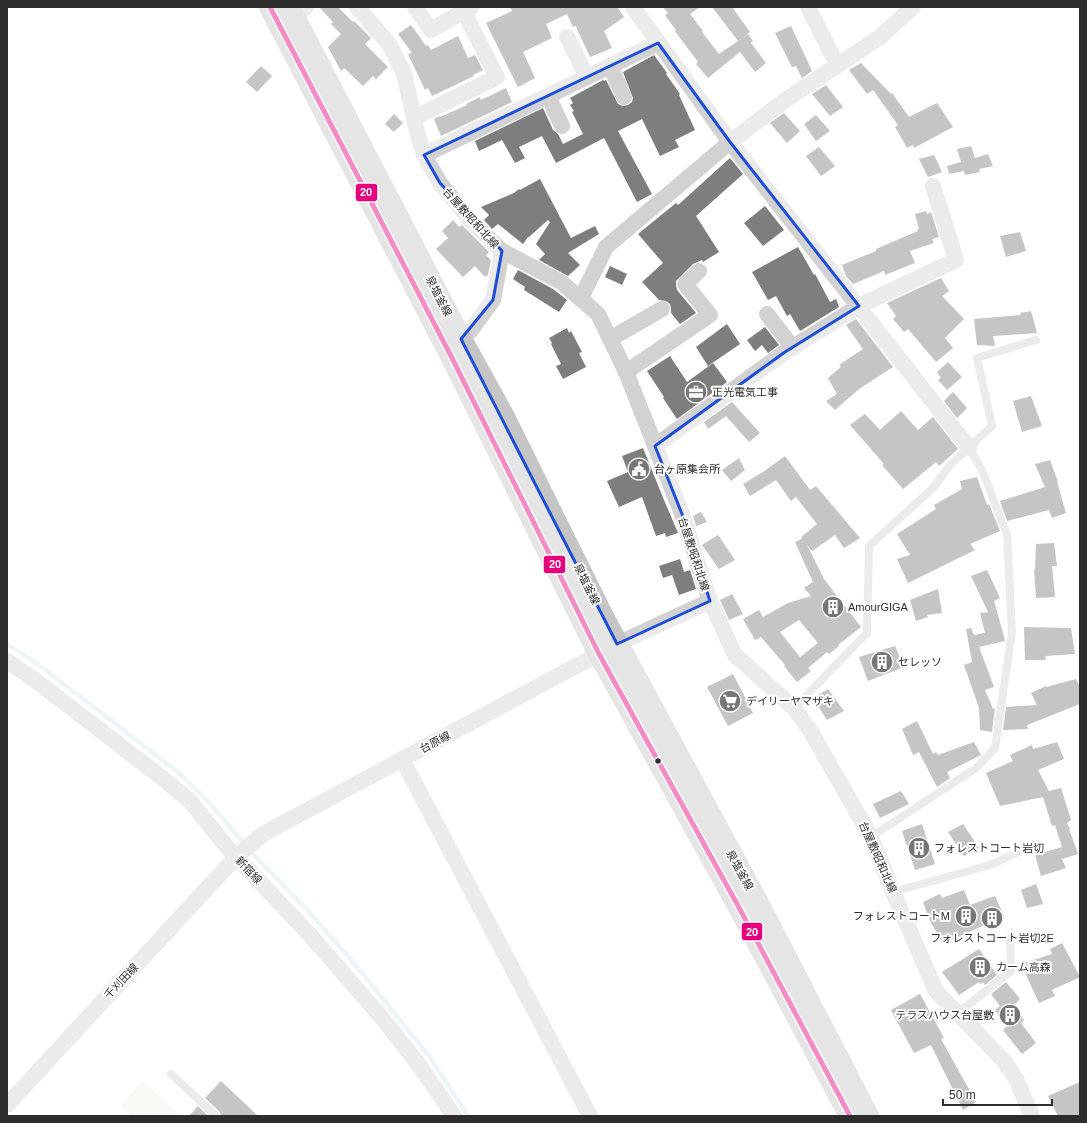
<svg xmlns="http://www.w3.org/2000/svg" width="1087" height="1123" font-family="Helvetica,'Noto Sans JP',sans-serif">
  <rect width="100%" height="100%" fill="#fff"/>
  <polygon fill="#f1f4eb" points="143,1081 181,1116 131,1116 120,1106"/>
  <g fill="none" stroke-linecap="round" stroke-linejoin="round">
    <polyline stroke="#d8e9f0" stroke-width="4.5" points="7,644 40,666 111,720 181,775 208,801 252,853 308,911 354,963 429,1056 468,1116"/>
  </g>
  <g fill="#7e7e7e" fill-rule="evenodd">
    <polygon points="319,7 338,7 353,22 354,21 371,38 365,44 388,67 376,79 373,76 363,86 344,68 341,71 328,47 341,34 331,24 333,22"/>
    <polygon points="510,7 617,7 624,17 604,31 612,48 590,57 577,29 576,26 573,27 567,14 546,24 552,38 523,52 535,78 518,87 486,23 512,11"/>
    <polygon points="663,7 700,7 690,14 703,31 702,32 719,54 748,34 753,41 751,43 766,63 755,72 740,52 708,78 696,64 698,62 675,31 676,30 665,15 668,13"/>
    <polygon points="712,7 732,7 750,32 738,41"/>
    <polygon points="411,25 426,46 428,45 431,50 458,36 468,58 475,55 483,70 473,75 474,76 432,96 428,88 425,90 408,54 412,53 398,34"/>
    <polygon points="791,26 812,71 802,78 796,66 792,67 775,33"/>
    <polygon points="654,55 667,73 666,74 680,94 679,95 695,130 675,140 679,147 660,156 642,119 618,131 652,194 637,202 604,138 556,163 542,136 519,147 525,158 515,163 502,140 479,151 475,141 543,108 553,130 558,134 563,144 583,134 572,112 574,111 570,105 573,103 570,98 603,80 604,81 606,80 618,104 623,106 628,105 632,102 633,98 623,72"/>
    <polygon points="861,63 891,94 892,93 909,117 937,103 953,127 914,148 913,145 907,148 895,127 898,125 873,90 867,94 849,70"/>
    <polygon points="261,66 272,76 257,92 246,82"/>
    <polygon points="826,85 843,107 830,116 812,94"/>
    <polygon points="506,88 512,102 441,136 434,119 439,116 440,117 467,105 466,104 480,97 481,100"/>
    <polygon points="784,113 800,131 787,143 770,123"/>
    <polygon points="394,114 403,123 394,132 385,124"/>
    <polygon points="816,115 830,131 816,141 804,124"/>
    <polygon points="971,146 975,158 988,154 993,166 979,169 980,172 965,175 964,171 949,174 947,166 961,162 957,149"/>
    <polygon points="819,147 835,166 821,176 806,156"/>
    <polygon points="934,155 942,172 928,177 919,159"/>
    <polygon points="730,158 743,174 696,216 719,252 703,262 702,260 693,264 676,281 676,285 677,290 696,313 680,324 671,313 671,309 670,304 666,301 659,300 642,282 663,263 638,234 676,203 678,205"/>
    <polygon points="540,179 571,238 595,226 599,234 568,253 580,265 568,276 539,260 545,254 536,244 550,222 548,220 529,237 528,237 523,244 498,224 492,229 484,220 489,215 481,207 514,193 519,189 520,190"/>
    <polygon points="765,206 784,230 763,246 744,223"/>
    <polygon points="926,211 927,214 931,212 939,237 932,239 934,243 910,251 915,263 885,275 884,271 853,284 846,276 842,265 876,251 876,249 918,231 917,229 919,229 915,214"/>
    <polygon points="453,220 459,227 462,225 489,252 486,255 491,260 488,275 485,277 475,266 463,277 436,249 448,238 442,231"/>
    <polygon points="1020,232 1026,251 1006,257 1000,236"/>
    <polygon points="798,247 814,275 815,274 830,302 836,299 839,307 800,331 790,314 787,316 776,296 768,300 752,272"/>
    <polygon points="610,266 627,274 622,285 605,277"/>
    <polygon points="518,270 553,289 567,300 559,312 524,290 525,287 513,279"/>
    <polygon points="941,278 949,291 942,296 964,319 945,338 953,348 936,362 908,329 904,332 893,319 896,316 887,303"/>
    <polygon points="1031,311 1037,333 993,336 995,346 977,345 974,319 1021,315 1020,313"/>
    <polygon points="856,319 893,367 859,389 835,410 826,401 837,394 828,378 841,367 839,365 863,349 846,325"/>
    <polygon points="727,324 740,344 708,366 696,347"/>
    <polygon points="765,327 779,345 768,353 762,345 755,351 747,340"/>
    <polygon points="567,328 569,333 571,331 582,352 579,353 586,367 563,379 556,366 561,364 551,344 552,343 549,338"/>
    <polygon points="670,356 687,382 713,363 727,382 677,419 663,398 664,397 647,371"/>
    <polygon points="948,362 962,377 947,390 938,380 941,378 937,372"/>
    <polygon points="953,392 967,408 957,418 944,401"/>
    <polygon points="1031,396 1042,426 1022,432 1013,401"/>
    <polygon points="732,402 760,433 749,442 726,416 708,429 704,422"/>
    <polygon points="901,411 918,430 933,417 958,449 939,466 936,462 903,489 882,465 884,464 850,425 865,414 880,430"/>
    <polygon points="643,448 664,500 678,533 666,537 665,533 656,536 642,497 619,507 607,481 628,472 622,456"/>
    <path d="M785,456L810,490L816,486L860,538L844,548L835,535L812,551L807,545L824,579L861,627L838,645L839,646L829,654L827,652L808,668L811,671L797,682L784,666L785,665L761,637L755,640L743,619L759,610L763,617L788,603L811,596L804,588L813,582L795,542L802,539L801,537L817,524L796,497L791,501L776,480L750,496L743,484L763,472ZM799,620L818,643L800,657L780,632Z"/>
    <polygon points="739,458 745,470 731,481 722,470"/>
    <polygon points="1050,460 1058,482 1057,482 1066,513 1052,518 1049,510 1007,521 1000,501 1045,487 1035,464"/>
    <polygon points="977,477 987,505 989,504 1000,531 970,544 975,550 908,583 897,559 910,555 897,534 936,509 934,505 962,489 960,481"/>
    <polygon points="701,512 707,522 696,526 693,516"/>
    <polygon points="718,535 735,560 719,569 702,545"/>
    <polygon points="1054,543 1057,566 1052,566 1055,597 1036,598 1034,570 1035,570 1036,544"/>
    <polygon points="680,559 684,572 690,570 696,589 679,595 672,575 663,578 659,566"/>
    <polygon points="987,570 1000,598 994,601 1005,640 1005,641 979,647 994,687 985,690 993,709 995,708 992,732 980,730 979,708 964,665 972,662 966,629 971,628 974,635 985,633 980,613 988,612 971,576"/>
    <polygon points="938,589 942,613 927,615 928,617 916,621 910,600"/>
    <polygon points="732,594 743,614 729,620 720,600"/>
    <polygon points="1024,627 1071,628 1075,654 1045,656 1046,660 1025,660"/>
    <polygon points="895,646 904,667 868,681 859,657"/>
    <polygon points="733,674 753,713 728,726 707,687"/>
    <polygon points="1076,679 1080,687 1080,704 1027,725 1028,729 1003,730 1006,707 1037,705 1031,693 1046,686 1046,687"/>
    <polygon points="828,689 844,711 827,720 813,698"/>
    <polygon points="917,721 933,754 936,752 938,755 974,742 981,755 947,772 950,778 937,787 919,752 913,755 902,729"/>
    <polygon points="1057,742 1064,759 1038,770 1049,791 1061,788 1071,820 1067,823 1070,829 1069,829 1078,854 1062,859 1066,868 1041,876 1035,855 1062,847 1055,825 1052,826 1043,797 1000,806 986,773 1013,761 1010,755 1032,745 1033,749"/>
    <polygon points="901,791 909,804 880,818 873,804"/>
    <polygon points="922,824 935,864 915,870 902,831"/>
    <polygon points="963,824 979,848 964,856 948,832"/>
    <polygon points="1036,884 1043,904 1027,908 1021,890"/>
    <polygon points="964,890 970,905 995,896 1004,916 943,944 930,921 923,902 940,894 942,898"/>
    <polygon points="1062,943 1080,977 1052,990 1055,996 1039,1003 1021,964 1052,954 1050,949"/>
    <polygon points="979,949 997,975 985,985 983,982 980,984 979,982 959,995 942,972"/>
    <polygon points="1006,982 1020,999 1014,1005 1024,1020 1021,1023 1036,1043 1022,1054 1003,1030 1007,1026 995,1010 1000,1006 991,994"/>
    <polygon points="920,994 944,1038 941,1039 976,1102 963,1110 931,1045 914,1053 891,1010"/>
    <polygon points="221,1081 238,1097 258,1116 221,1116 220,1112 205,1098"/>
    <polygon points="1080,1082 1080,1116 1058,1116 1048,1096"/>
    <polygon points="198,1106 208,1116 189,1116"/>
  </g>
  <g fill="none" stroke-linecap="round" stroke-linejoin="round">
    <g stroke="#d2d2d2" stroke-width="8">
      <polyline points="794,708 867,633 869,546 933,488 950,465 992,426 977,358 1036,340"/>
      <polyline points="871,837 976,768 995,748 1012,631 1007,535 982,470 969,448"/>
      <polyline points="893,892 990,865 1030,847"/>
      <polyline points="958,1013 1011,971 1010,938"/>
      <polyline points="171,1074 216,1116"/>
    </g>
    <g stroke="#d2d2d2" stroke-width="16">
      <polyline points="357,7 389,44 404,73 417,132 424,155 440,183 472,222 502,251 561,282 598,314 626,372 682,514 710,601 735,655 794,708 811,732 871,837 893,892 936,991 1004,1061 1016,1079 1032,1116"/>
      <polyline points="415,7 431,30 471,7"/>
      <polyline points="633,7 730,142 969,448"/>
      <polyline points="808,7 837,65"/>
      <polyline points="295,17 306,7"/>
      <polyline points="567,37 587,77"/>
      <polyline points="610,66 624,97"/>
      <polyline points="548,96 562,126"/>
      <polyline points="414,118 497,77 464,12"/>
      <polyline points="424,155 658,43"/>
      <polyline points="581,298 606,247 730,142 787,99 880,37 913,7"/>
      <polyline points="767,314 793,348"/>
      <polyline points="461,339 471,330 493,300 502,251"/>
      <polyline points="610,339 662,309"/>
      <polyline points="626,372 710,315 685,284 699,271"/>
      <polyline points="655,446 785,352 859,306 956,260 933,186"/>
      <polyline points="7,661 35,680 166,781 190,801 227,847 309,934 383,1019 419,1065 454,1116"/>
      <polyline points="402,759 590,1116"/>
      <polyline points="7,1105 236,857 263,834 617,644 710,601"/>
    </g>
    <g stroke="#c5c5c5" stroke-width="22">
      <polyline points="270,7 451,356 599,654 742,913 850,1116"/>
      <polyline points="289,7 461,339 504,417 602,615 758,903 868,1116"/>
    </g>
    <g stroke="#fff" stroke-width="8">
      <polyline id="bus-1" points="270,7 451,356 599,654 742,913 850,1116"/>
    </g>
    <use href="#bus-1" stroke="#e5007d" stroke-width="5"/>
  </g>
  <path d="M0 0H1087V1123H0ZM658,43L730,142L859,306L785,352L655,446L682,514L710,601L617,644L461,339L493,300L502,251L440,183L424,155Z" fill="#fff" fill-opacity=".55" fill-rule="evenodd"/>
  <path fill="none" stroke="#1d4ed8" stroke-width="3" stroke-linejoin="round" d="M658,43L730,142L859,306L785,352L655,446L682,514L710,601L617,644L461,339L493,300L502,251L440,183L424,155Z"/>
  <defs>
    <g id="office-disc" transform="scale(1.15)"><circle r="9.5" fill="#767676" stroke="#fff"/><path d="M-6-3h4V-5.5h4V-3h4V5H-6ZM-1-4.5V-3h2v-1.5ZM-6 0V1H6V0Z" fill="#fff"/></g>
    <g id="civic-disc" transform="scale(1.15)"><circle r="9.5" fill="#767676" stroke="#fff"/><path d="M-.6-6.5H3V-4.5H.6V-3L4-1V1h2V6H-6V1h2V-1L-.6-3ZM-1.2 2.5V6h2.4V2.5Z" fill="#fff"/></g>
    <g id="building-disc" transform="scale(1.15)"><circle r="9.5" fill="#767676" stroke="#fff"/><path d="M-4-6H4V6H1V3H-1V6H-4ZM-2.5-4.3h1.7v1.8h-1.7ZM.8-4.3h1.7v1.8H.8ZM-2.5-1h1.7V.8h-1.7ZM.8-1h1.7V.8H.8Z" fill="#fff"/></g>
    <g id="supermarket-disc" transform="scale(1.15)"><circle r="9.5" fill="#767676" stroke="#fff"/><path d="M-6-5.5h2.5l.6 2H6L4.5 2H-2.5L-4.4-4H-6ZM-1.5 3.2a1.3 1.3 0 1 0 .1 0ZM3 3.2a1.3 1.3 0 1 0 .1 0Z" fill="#fff"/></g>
  </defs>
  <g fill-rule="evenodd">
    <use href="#office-disc" x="696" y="392"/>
    <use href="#civic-disc" x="639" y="469"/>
    <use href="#building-disc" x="833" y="607"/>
    <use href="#building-disc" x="882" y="662"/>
    <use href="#supermarket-disc" x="730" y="701"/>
    <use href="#building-disc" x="919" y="848"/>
    <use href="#building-disc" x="966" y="916"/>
    <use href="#building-disc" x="992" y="918"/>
    <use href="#building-disc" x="980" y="967"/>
    <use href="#building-disc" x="1010" y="1015"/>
  </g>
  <circle fill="#2d2d2d" stroke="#fff" stroke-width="1.5" cx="658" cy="761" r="3.5"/>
  <g text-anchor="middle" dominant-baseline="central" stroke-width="4" stroke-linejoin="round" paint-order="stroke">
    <g font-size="11" fill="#2d2d2d" stroke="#fff">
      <text transform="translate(471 218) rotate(48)">台屋敷昭和北線</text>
      <text transform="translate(439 296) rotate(63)">泉塩釜線</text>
      <text transform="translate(694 554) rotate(72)">台屋敷昭和北線</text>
      <text transform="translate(587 584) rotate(64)">泉塩釜線</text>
      <text transform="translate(435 742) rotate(-28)">台原線</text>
      <text transform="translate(878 857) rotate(66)">台屋敷昭和北線</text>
      <text transform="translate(249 870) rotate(47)">新宿線</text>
      <text transform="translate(740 870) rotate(61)">泉塩釜線</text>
      <text transform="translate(121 981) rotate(-47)">千刈田線</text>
    </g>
    <g font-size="11" fill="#2d2d2d" stroke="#fff" text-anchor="start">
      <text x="712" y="392">正光電気工事</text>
      <text x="654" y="469">台ヶ原集会所</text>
      <text x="848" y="607">AmourGIGA</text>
      <text x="898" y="662">セレッソ</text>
      <text x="746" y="701">デイリーヤマザキ</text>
      <text x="934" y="848">フォレストコート岩切</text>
      <text x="950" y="916" text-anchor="end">フォレストコートM</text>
      <text x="992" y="938" text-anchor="middle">フォレストコート岩切2E</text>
      <text x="996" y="967">カーム高森</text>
      <text x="994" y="1015" text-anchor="end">テラスハウス台屋敷</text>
    </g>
  </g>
  <g stroke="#fff" stroke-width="1.5">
    <rect x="355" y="183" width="23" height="19" rx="4" fill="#e5007d"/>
    <rect x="543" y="555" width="23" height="19" rx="4" fill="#e5007d"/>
    <rect x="741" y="922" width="22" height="19" rx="4" fill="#e5007d"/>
  </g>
  <g font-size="11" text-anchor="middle" font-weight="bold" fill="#fff">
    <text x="366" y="196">20</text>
    <text x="555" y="568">20</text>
    <text x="752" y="936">20</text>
  </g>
  <rect width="1087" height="1123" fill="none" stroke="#2d2d2d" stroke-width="16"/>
  <path d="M943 1099v6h109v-6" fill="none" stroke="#2d2d2d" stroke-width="2"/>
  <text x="949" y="1099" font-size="12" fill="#2d2d2d" stroke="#ffffff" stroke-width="3" paint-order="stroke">50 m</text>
</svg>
